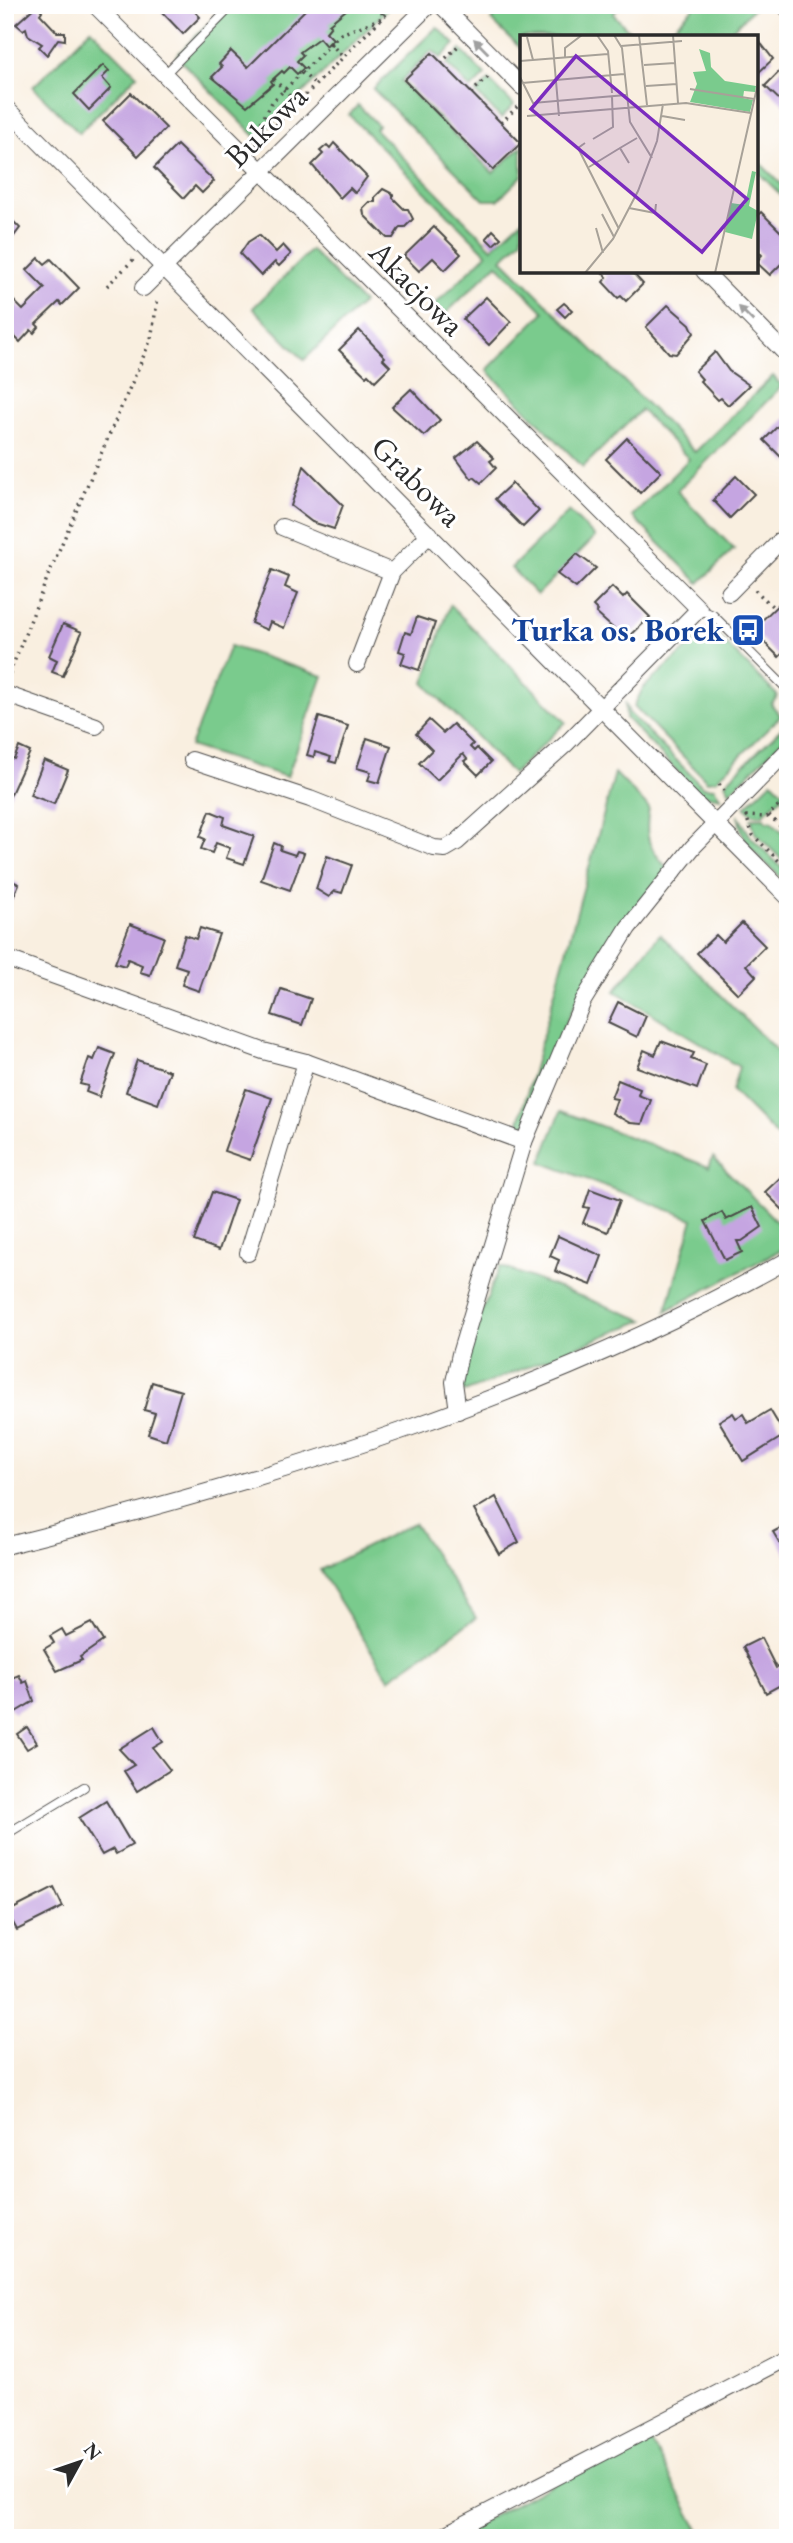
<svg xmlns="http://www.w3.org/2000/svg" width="793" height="2543" font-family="'EB Garamond',serif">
  <rect width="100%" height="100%" fill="#fff"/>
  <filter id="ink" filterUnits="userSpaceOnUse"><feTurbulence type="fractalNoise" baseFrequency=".0143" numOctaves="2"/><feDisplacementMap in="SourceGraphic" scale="14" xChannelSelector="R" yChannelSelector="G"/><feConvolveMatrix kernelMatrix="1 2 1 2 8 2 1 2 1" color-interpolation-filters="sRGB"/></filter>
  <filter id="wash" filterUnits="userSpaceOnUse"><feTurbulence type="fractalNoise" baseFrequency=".00686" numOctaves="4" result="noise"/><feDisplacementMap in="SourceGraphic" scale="28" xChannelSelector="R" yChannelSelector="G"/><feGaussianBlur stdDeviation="1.57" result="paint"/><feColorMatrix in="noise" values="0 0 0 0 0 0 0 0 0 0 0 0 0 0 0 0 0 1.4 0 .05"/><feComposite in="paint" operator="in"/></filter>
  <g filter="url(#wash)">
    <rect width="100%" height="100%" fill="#f9efe0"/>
    <g fill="#7acb8d" stroke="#527b5c" stroke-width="2">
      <polygon points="227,5 392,5 257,138 176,56"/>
      <polygon points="506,5 621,5 613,14 635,37 624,37 618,32 613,37 522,37 522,50 491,20"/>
      <polygon points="696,5 757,5 725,37 664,37"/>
      <polygon points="437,27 455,44 441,58 432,50 401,81 493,173 522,146 522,176 498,200 484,200 373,89"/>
      <polygon points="91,29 137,75 79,133 33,87"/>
      <polygon points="461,50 485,75 471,89 447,64"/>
      <polygon points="489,80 514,105 501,118 476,93"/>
      <polygon points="358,105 378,125 375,129 492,248 522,220 522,239 502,259 695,452 773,376 782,386 677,491 734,549 699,583 632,516 689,459 641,410 583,467 487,370 544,312 497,264 438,321 428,311 487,254 349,115"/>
      <polygon points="756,159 788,191 788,202 756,170"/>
      <polygon points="311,250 363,303 304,360 253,308"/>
      <polygon points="569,511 595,537 537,595 511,568"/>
      <polygon points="450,605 566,722 513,774 424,683"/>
      <polygon points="710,628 778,696 771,704 781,716 716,780 707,781 634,706 643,688"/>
      <polygon points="230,646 323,676 287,777 190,746"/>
      <polygon points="625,702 629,713 703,787 714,788 721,798 699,794 626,718"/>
      <polygon points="788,722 788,735 730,792 725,783"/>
      <path d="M615,773L649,808C644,838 648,847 669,870L602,952L563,1028L527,1123L518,1126Z"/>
      <polygon points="772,781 785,794 762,815 753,814 745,807"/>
      <path d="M739,817L751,837L788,874V884C769,865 739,845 739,817Z"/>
      <polygon points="751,818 764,818 767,822 770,820 788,837 788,866 755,833"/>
      <polygon points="660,934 788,1062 788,1147 732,1091 739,1067 615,991"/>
      <polygon points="561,1111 709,1167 713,1157 788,1233 788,1246 666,1311 693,1219 541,1162"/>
      <polygon points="500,1266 644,1320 465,1392 458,1388 466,1351"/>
      <polygon points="414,1523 476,1618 389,1679 320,1570"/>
      <polygon points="647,2434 703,2538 450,2538"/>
    </g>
    <g id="blocks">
      <g fill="#c5a5e1">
        <polygon points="37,5 42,11 40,14 57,32 65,32 65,40 58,39 47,55 39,47 42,44 28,35 26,28 23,30 16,24"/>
        <polygon points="167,5 189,5 200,17 183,34 161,11"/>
        <polygon points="310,5 352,5 329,24 331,26 326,32 333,39 326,46 319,38 300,52 303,55 297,61 304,68 297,74 290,67 284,73 282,71 271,81 273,84 247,106 212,77 222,67 219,64 231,51 248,67"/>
        <polygon points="756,37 773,59 756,75"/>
        <polygon points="432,53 521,143 493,170 404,80"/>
        <polygon points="103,65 109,71 102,78 111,88 89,110 74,94"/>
        <polygon points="786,65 788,67 788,108 765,86"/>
        <polygon points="131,93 166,128 138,156 103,121"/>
        <polygon points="334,143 367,177 355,193 350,188 340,198 312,165 323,154 320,151 327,145 330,148"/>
        <polygon points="177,145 214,181 202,193 195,186 184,198 154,168"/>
        <polygon points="383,189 393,194 393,198 404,209 408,209 413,219 405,227 400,227 393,238 387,238 364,215 363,208 369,202 375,202 375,197"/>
        <polygon points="761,212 788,239 788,257 770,275 756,262 762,255 756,249 756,217"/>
        <polygon points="5,213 20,228 5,248"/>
        <polygon points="434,227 461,254 445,270 433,258 419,271 404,256"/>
        <polygon points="493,230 501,238 493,245 486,238"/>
        <polygon points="259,235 276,252 283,245 291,254 279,266 275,262 261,276 240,254 248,242"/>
        <polygon points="39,258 45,264 51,259 79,288 62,305 59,302 36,324 39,327 34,333 31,330 20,342 5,327 5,292 23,310 45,288 27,270"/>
        <polygon points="601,271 631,271 643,284 626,301 621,296 618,298 603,282 607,277"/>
        <polygon points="486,297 511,322 489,345 463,319"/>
        <polygon points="564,303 572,310 565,317 557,309"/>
        <polygon points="668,305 690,324 694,333 676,354 669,353 646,327"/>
        <polygon points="359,330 385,357 383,359 390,366 375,381 368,374 366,376 339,350"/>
        <polygon points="715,352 729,371 749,385 728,405 721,398 718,400 700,381 702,379 695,371"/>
        <polygon points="411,389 440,420 424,436 392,407"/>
        <polygon points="788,416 788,464 764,440"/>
        <polygon points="627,438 661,472 640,493 606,459"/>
        <polygon points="477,441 494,458 490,461 496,468 481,483 474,477 472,479 456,458"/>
        <polygon points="304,466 343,505 334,529 312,522 291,506"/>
        <polygon points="736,476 754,494 730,518 713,500"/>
        <polygon points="512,483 539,511 523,527 495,499"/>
        <polygon points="577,554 596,568 576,588 557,574"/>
        <polygon points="272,570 289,577 285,587 298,593 284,628 270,622 267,630 251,623"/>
        <polygon points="612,587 623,598 627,594 650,617 626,640 596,613 598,611 593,606"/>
        <polygon points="788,595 788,648 779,657 752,630"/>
        <polygon points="417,617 435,623 419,670 401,664 405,653 399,651 405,632 411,634"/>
        <polygon points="63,624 82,632 63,676 52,672 57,660 49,656"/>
        <polygon points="319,717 348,726 336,763 329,761 331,757 315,752 314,757 307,755"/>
        <polygon points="429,720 443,733 453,724 473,744 470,747 474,751 477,748 491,762 478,775 464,761 467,759 463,754 437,780 419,763 432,750 416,734"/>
        <polygon points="367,738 391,746 379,783 368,780 371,772 357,768"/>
        <polygon points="19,747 30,752 10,796 5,794 5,755 14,759"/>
        <polygon points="44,760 68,770 54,804 30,795"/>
        <polygon points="210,811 225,817 223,825 254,836 244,864 226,858 230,848 216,843 212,853 201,849 205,839 200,837"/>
        <polygon points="274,843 281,846 280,850 295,855 297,851 304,853 290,890 261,880"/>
        <polygon points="327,856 352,865 342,893 335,891 329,897 316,889"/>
        <polygon points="5,878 19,884 5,916"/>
        <polygon points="742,923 765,946 746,965 756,976 738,994 697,953 716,935 723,942"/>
        <polygon points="130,924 164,937 150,975 140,972 142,965 128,959 125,966 115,963"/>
        <polygon points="200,928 219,934 199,991 182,985 187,969 175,965 185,935 196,939"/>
        <polygon points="281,989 311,999 302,1025 272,1015"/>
        <polygon points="618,1002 646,1016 637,1037 608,1023"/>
        <polygon points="661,1041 694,1053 691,1059 706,1065 697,1089 637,1067 644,1050 655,1055"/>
        <polygon points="99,1048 115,1054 99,1097 86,1092 88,1086 80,1084 89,1058 94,1060"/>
        <polygon points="137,1060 170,1071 158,1104 126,1092"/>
        <polygon points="618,1080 640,1089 638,1095 651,1100 642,1124 630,1123 612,1113 617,1099 611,1098"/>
        <polygon points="246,1089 272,1098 250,1160 224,1151"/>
        <polygon points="783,1175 788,1179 788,1215 765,1192"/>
        <polygon points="590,1189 620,1200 608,1232 583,1223 589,1208 584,1207"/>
        <polygon points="212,1192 236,1200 219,1250 194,1241"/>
        <polygon points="752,1207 762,1227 742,1241 737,1241 742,1252 725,1260 705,1221 722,1212 726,1220"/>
        <polygon points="558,1236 602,1256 591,1285 555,1271 559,1260 550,1256"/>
        <polygon points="152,1382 181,1391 166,1440 148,1434 155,1413 144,1410"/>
        <polygon points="770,1410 785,1435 743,1461 719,1421 733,1413 736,1418 743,1414 748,1423"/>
        <polygon points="496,1497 519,1542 499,1554 474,1510"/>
        <polygon points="788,1524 788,1557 773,1532"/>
        <polygon points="92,1623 103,1641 80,1657 82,1660 57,1671 44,1649 54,1643 50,1636 62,1629 66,1636"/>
        <polygon points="761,1638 776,1668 782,1665 788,1676 788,1681 766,1693 743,1647"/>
        <polygon points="10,1675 12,1678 19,1675 23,1683 27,1681 34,1701 14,1713 5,1702 5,1678"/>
        <polygon points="27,1727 37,1743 27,1749 17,1734"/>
        <polygon points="154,1727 163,1742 153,1748 170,1770 137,1791 124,1771 134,1765 119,1749"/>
        <polygon points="106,1801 132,1845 116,1854 113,1849 102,1855 79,1818"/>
        <polygon points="54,1888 63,1907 17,1930 7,1912"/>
      </g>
    </g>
  </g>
  <g filter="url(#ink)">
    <use href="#blocks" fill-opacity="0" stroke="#4a4846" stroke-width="2"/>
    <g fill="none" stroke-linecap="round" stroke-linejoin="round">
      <g stroke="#4a4846" stroke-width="10">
        <g id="lane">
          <polyline points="165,74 233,5"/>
          <polyline points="699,609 713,615 788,690"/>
          <polyline points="5,1835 84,1787"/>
        </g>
      </g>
      <g stroke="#4a4846" stroke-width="18">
        <g id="street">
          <polyline points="95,5 699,609 567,743 457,842 445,849 434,848 310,799 192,760"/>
          <polyline points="441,5 522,87"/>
          <polyline points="784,5 788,9"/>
          <polyline points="5,107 788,897"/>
          <polyline points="704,271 788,356"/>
          <polyline points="143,288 429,5"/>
          <polyline points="282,527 392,572"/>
          <polyline points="729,593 788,533"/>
          <polyline points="357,664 392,572 430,534"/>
          <polyline points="5,694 96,726"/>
          <polyline points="5,958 263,1051 306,1062"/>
          <polyline points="248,1253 306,1062 524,1142"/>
          <polyline points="458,1411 454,1382 460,1354 524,1142 583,1001 628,928 693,847 788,750"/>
          <path d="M5,1546C274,1479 546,1396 788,1260"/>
          <polyline points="438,2538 788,2357"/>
        </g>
      </g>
      <g stroke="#4a4846" stroke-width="3.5" stroke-dasharray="2 5" stroke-linecap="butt">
        <polyline points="330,43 343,57"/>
        <polyline points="441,63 458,46"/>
        <polyline points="302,72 315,85"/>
        <polyline points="274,79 297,104"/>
        <polyline points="471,93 488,77"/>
        <polyline points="501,123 519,105"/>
        <polyline points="255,141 253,138 272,102 341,34 382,18 382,5"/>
        <polyline points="256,145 395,5"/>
        <polyline points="107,286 134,259"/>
        <polyline points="755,590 774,608"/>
        <polyline points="7,680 50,571 151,339 158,297"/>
        <polyline points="719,784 726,793"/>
        <polyline points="788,796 767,817 746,816 753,835 788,870"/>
        <polyline points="769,815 788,834"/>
      </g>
      <use href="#lane" stroke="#fff" stroke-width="8"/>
      <use href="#street" stroke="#fff" stroke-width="16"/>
    </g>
    <defs><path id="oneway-solid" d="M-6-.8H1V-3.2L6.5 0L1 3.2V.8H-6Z" transform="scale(1.75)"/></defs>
    <g fill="#a0a0a0">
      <use href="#oneway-solid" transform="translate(481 46) rotate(-135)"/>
      <use href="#oneway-solid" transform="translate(746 314) rotate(-135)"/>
    </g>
  </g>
  <defs>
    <g id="bus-square" transform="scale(1.75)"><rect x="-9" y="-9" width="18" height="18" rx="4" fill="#1a4fb4" stroke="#fff"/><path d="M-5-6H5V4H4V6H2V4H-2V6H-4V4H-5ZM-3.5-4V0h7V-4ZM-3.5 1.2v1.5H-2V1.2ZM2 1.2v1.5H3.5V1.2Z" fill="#fff"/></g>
  </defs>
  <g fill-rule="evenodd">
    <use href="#bus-square" x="748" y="630"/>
  </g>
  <g text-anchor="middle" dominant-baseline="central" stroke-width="6" stroke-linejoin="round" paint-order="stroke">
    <g font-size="32" fill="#2b2b2b" stroke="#fff">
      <text transform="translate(266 126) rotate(-45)">Bukowa</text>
      <text transform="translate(417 288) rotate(45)">Akacjowa</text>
      <text transform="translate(417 481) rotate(45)">Grabowa</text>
    </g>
    <g font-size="32" font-weight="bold" fill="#164399" stroke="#fff" text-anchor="end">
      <text x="724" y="630">Turka os. Borek</text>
    </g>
  </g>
  <g transform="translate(520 35)">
    <rect width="238" height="238" fill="#f9efe0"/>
    <path d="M179,14L190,18L191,32L205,46L236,51L235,57L224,56L223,63L233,65L230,77L170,67L177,49L173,37L186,36ZM232,136L236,137L229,171L238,176L232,204L205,197L211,168L225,170Z" fill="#7acb8d"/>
    <path fill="none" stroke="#a7a198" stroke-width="2" d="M32,0L39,81M77,0L88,16L92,58M94,0L102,13L110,87L132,123M119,0L127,70M153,0L158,68M7,2L13,25M101,11L162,6M45,23V13L62,0M0,26L88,19M124,30L155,28M0,42L13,68L106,60M2,48L104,39M126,51L157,49M170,54L234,64M7,81L166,68L231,78M142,81L165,85M73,104L93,92L92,61M65,108L58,113L99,194M109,128L100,113L117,103M69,132L100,113M109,173L135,178L136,169M82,179L94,202M76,193L83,218M65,238L93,204L118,156L137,106L143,69M195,238L238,48"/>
    <path fill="#7b2cbf" fill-opacity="0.15" stroke="#7b2cbf" stroke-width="3.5" d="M56,21L227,164L182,217L11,74Z"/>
    <rect width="238" height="238" fill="none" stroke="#2b2b2b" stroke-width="3.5"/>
  </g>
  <rect width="793" height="2543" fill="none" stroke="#fff" stroke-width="28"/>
  <g transform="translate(80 2462) rotate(50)" stroke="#ffffff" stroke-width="5" paint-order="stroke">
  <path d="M0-5L12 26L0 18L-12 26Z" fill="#2b2b2b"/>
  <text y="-10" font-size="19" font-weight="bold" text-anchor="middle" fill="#2b2b2b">N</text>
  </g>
</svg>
